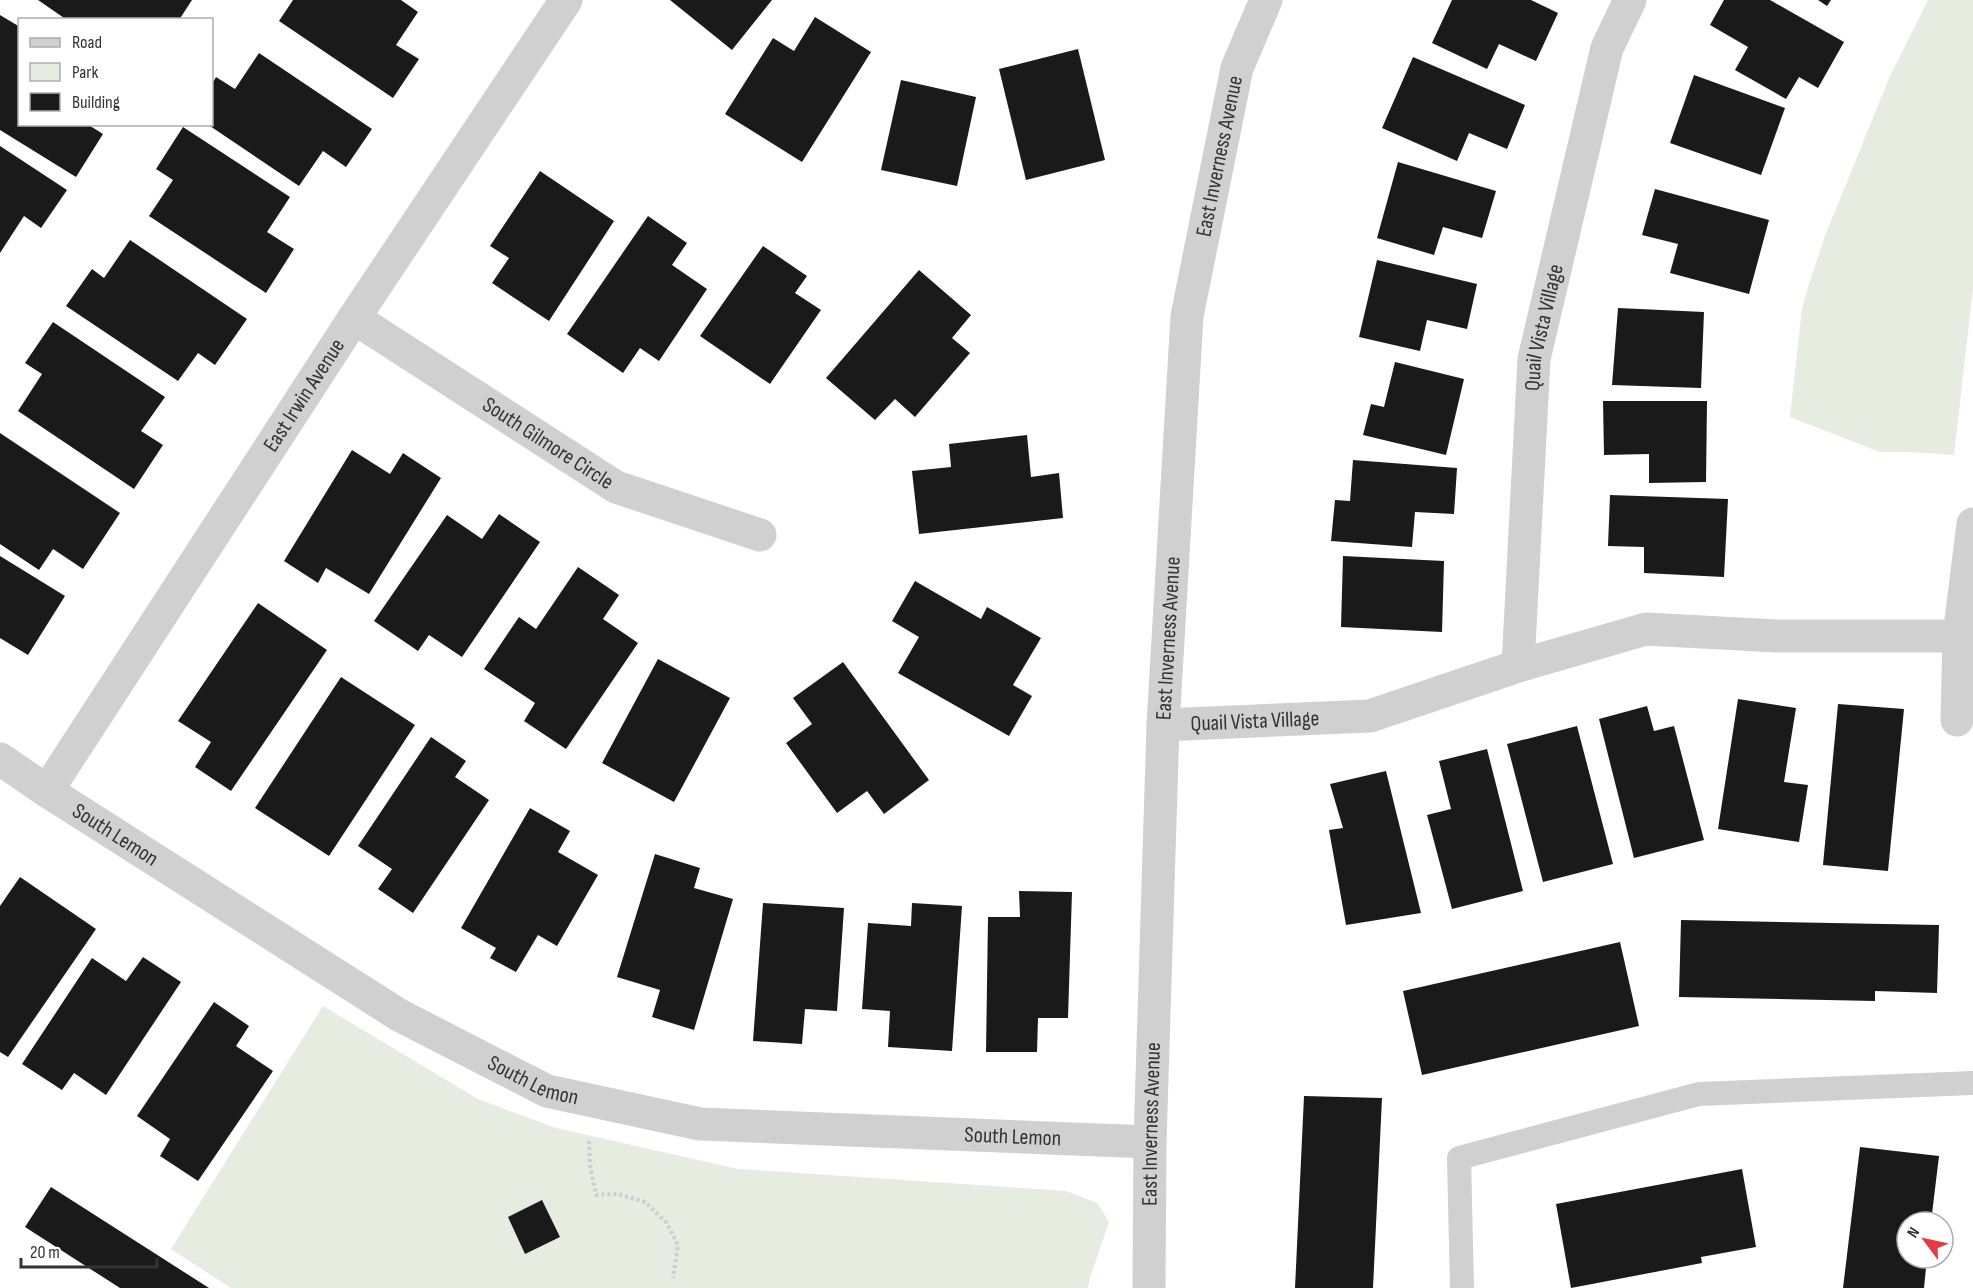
<svg xmlns="http://www.w3.org/2000/svg" width="1973" height="1288" font-family="'Sofia Sans Condensed',sans-serif">
  <rect width="100%" height="100%" fill="#fff"/>
  <g fill="#e6ecdf">
    <polygon points="1928,0 1973,0 1973,288 1954,455 1909,452 1880,452 1790,417 1802,309 1809,284 1825,236 1890,76"/>
    <polygon points="323,1006 478,1099 556,1128 738,1169 1066,1191 1097,1203 1109,1222 1089,1281 1088,1288 231,1288 171,1249"/>
  </g>
  <g fill="#1a1a1a">
    <polygon points="38,0 192,0 179,20 67,20"/>
    <polygon points="293,0 401,0 418,12 396,45 419,59 393,98 279,21"/>
    <polygon points="670,0 772,0 732,50"/>
    <polygon points="1452,0 1531,0 1558,13 1536,61 1499,44 1487,69 1432,43"/>
    <polygon points="1724,0 1770,0 1844,42 1818,88 1799,77 1786,99 1735,70 1748,47 1710,25"/>
    <polygon points="1818,0 1831,0 1827,6"/>
    <polygon points="0,15 20,27 20,124 87,124 103,134 76,177 0,130"/>
    <polygon points="815,17 871,52 802,162 725,114 773,38 794,51"/>
    <polygon points="1078,49 1105,160 1026,180 999,69"/>
    <polygon points="259,53 372,129 346,167 323,151 299,186 207,124 212,124 212,84 216,77 235,89"/>
    <polygon points="1413,57 1525,105 1507,149 1469,133 1457,161 1382,128"/>
    <polygon points="1694,75 1785,108 1761,175 1670,143"/>
    <polygon points="901,80 976,97 957,186 881,170"/>
    <polygon points="183,127 290,197 267,232 294,249 266,293 149,216 173,180 156,169"/>
    <polygon points="0,146 67,190 41,228 24,216 0,253"/>
    <polygon points="1398,162 1496,191 1482,238 1443,227 1434,255 1377,238"/>
    <polygon points="540,171 614,221 549,321 492,283 509,258 490,246"/>
    <polygon points="1655,189 1769,220 1749,294 1670,273 1678,244 1642,235"/>
    <polygon points="648,216 687,243 672,265 707,289 659,361 640,348 623,373 567,334"/>
    <polygon points="130,240 247,319 215,365 198,353 178,381 66,306 92,269 104,278"/>
    <polygon points="763,246 807,276 795,293 821,310 770,384 700,336"/>
    <polygon points="1377,260 1477,284 1467,329 1427,320 1420,351 1359,337"/>
    <polygon points="919,270 971,315 952,338 970,353 915,417 895,399 875,420 826,378"/>
    <polygon points="1618,308 1704,312 1701,388 1612,385"/>
    <polygon points="53,322 165,397 141,431 163,445 134,489 18,411 42,374 25,363"/>
    <polygon points="1395,362 1464,379 1446,455 1363,435 1371,404 1384,407"/>
    <polygon points="1603,401 1707,401 1706,482 1649,483 1649,454 1604,455"/>
    <polygon points="0,433 120,513 83,569 53,549 39,570 0,544"/>
    <polygon points="1027,435 1031,477 1059,473 1063,518 919,534 912,471 951,467 949,444"/>
    <polygon points="352,450 390,474 403,453 441,478 369,594 326,568 318,583 284,561"/>
    <polygon points="1353,460 1457,468 1454,514 1415,512 1412,547 1331,541 1335,500 1350,501"/>
    <polygon points="1610,495 1728,499 1724,577 1644,573 1644,547 1608,546"/>
    <polygon points="499,514 540,542 462,657 429,635 418,651 374,621 447,515 482,539"/>
    <polygon points="0,556 65,596 28,655 0,638"/>
    <polygon points="1343,556 1444,561 1442,632 1341,627"/>
    <polygon points="578,567 619,595 603,619 638,643 566,749 524,721 535,703 484,669 519,617 536,629"/>
    <polygon points="915,581 981,619 987,607 1041,638 1013,685 1032,696 1009,736 898,673 919,637 892,621"/>
    <polygon points="258,603 327,650 231,791 195,767 211,742 178,721"/>
    <polygon points="658,659 730,698 674,802 602,763"/>
    <polygon points="843,662 929,780 884,814 867,791 837,813 786,743 812,724 793,698"/>
    <polygon points="341,677 415,725 329,856 255,808"/>
    <polygon points="1738,699 1796,708 1784,782 1808,785 1799,842 1718,829"/>
    <polygon points="1838,704 1904,709 1888,871 1823,865"/>
    <polygon points="1647,706 1654,731 1674,726 1704,840 1634,858 1599,719"/>
    <polygon points="1577,726 1613,864 1543,882 1507,744"/>
    <polygon points="431,737 466,761 455,777 489,800 413,913 378,889 392,869 358,846"/>
    <polygon points="1487,749 1523,891 1452,909 1427,815 1451,809 1439,761"/>
    <polygon points="1386,771 1421,913 1346,925 1329,830 1343,828 1330,784"/>
    <polygon points="530,808 570,831 558,852 598,875 557,946 538,935 516,972 490,958 496,948 461,928"/>
    <polygon points="655,854 700,868 694,888 733,899 694,1030 652,1017 660,990 617,977"/>
    <polygon points="20,877 96,929 8,1057 0,1052 0,906"/>
    <polygon points="1019,891 1072,892 1068,1018 1038,1018 1037,1052 986,1052 988,917 1020,917"/>
    <polygon points="763,903 844,908 837,1011 805,1009 802,1044 753,1041"/>
    <polygon points="912,903 962,906 952,1051 888,1047 890,1011 862,1009 868,923 911,926"/>
    <polygon points="1681,920 1939,925 1937,993 1875,991 1875,1001 1679,997"/>
    <polygon points="1620,942 1639,1026 1422,1075 1403,991"/>
    <polygon points="143,957 181,982 106,1095 74,1073 62,1090 22,1064 92,958 126,981"/>
    <polygon points="214,1002 249,1026 236,1046 273,1071 198,1181 160,1156 170,1139 137,1116"/>
    <polygon points="1304,1096 1382,1098 1373,1288 1295,1288"/>
    <polygon points="1860,1147 1939,1156 1931,1222 1907,1222 1907,1258 1927,1258 1924,1288 1843,1288"/>
    <polygon points="1742,1169 1756,1247 1701,1257 1702,1263 1571,1288 1556,1204"/>
    <polygon points="51,1187 209,1288 120,1288 25,1227"/>
    <polygon points="542,1200 560,1237 525,1254 508,1217"/>
  </g>
  <g fill="none" stroke-linecap="round" stroke-linejoin="round">
    <polyline stroke="#cdcdcd" stroke-width="4" stroke-dasharray="3 3" stroke-linecap="butt" points="589,1141 590,1165 596,1195 618,1194 645,1202 666,1222 678,1245 673,1278"/>
    <polyline stroke="#d0d0d0" stroke-width="24" points="1462,1288 1459,1158 1699,1094 1973,1083"/>
    <g stroke="#d0d0d0" stroke-width="33">
      <path id="s1" d="M354,318L616,487L760,535"/>
      <path id="s2" d="M1518,666L1534,359L1607,48L1630,0"/>
      <polyline points="1957,720 1959,636 1973,524"/>
      <path id="s3" d="M1163,725L1370,716L1518,666L1646,629L1777,636H1959"/>
      <path id="s4" d="M0,759L47,791L399,1015L547,1091L700,1124L1150,1142"/>
      <path id="s5" d="M47,791L354,318L566,0"/>
      <path id="s6" d="M1149,1288L1150,1142L1163,725L1187,316L1237,68L1266,0"/>
    </g>
  </g>
  <g text-anchor="middle" dominant-baseline="central" stroke-width="6" stroke-linejoin="round" paint-order="stroke">
    <g font-size="22" fill="#333" stroke="#fff">
      <text stroke="none"><textPath href="#s6" startOffset="1136">East Inverness Avenue</textPath></text>
      <text stroke="none"><textPath href="#s2" startOffset="340">Quail Vista Village</textPath></text>
      <text stroke="none"><textPath href="#s5" startOffset="472">East Irwin Avenue</textPath></text>
      <text stroke="none"><textPath href="#s1" startOffset="231">South Gilmore Circle</textPath></text>
      <text stroke="none"><textPath href="#s6" startOffset="650">East Inverness Avenue</textPath></text>
      <text stroke="none"><textPath href="#s3" startOffset="92">Quail Vista Village</textPath></text>
      <text stroke="none"><textPath href="#s4" startOffset="138">South Lemon</textPath></text>
      <text stroke="none"><textPath href="#s4" startOffset="624">South Lemon</textPath></text>
      <text stroke="none"><textPath href="#s6" startOffset="164">East Inverness Avenue</textPath></text>
      <text stroke="none"><textPath href="#s4" startOffset="1110">South Lemon</textPath></text>
    </g>
  </g>
  <rect x="18" y="18" width="195" height="108" fill="#ffffff" stroke="#adadad" stroke-width="1.5"/>
  <rect x="30" y="38" width="30" height="9" fill="#d0d0d0" stroke="#adadad" stroke-width="1.5"/>
  <text x="72" y="48" font-size="18" fill="#333333">Road</text>
  <rect x="30" y="63" width="30" height="18" fill="#e6ecdf" stroke="#adadad" stroke-width="1.5"/>
  <text x="72" y="78" font-size="18" fill="#333333">Park</text>
  <rect x="30" y="93" width="30" height="18" fill="#1a1a1a" stroke="#adadad" stroke-width="1.5"/>
  <text x="72" y="108" font-size="18" fill="#333333">Building</text>
  <g transform="translate(1925 1240) rotate(303)"><circle r="28" fill="#ffffff" stroke="#adadad" stroke-width="1.5"/>
  <path d="M0-4.5L10 22L0 15L-10 22Z" fill="#e63946"/>
  <text y="-9" font-size="16" font-weight="bold" text-anchor="middle" fill="#333333">N</text>
  </g>
  <path d="M21 1258v9h136v-9" fill="none" stroke="#333333" stroke-width="3"/>
  <text x="30" y="1258" font-size="18" fill="#333333" stroke="#ffffff" stroke-width="4.5" paint-order="stroke">20 m</text>
</svg>
